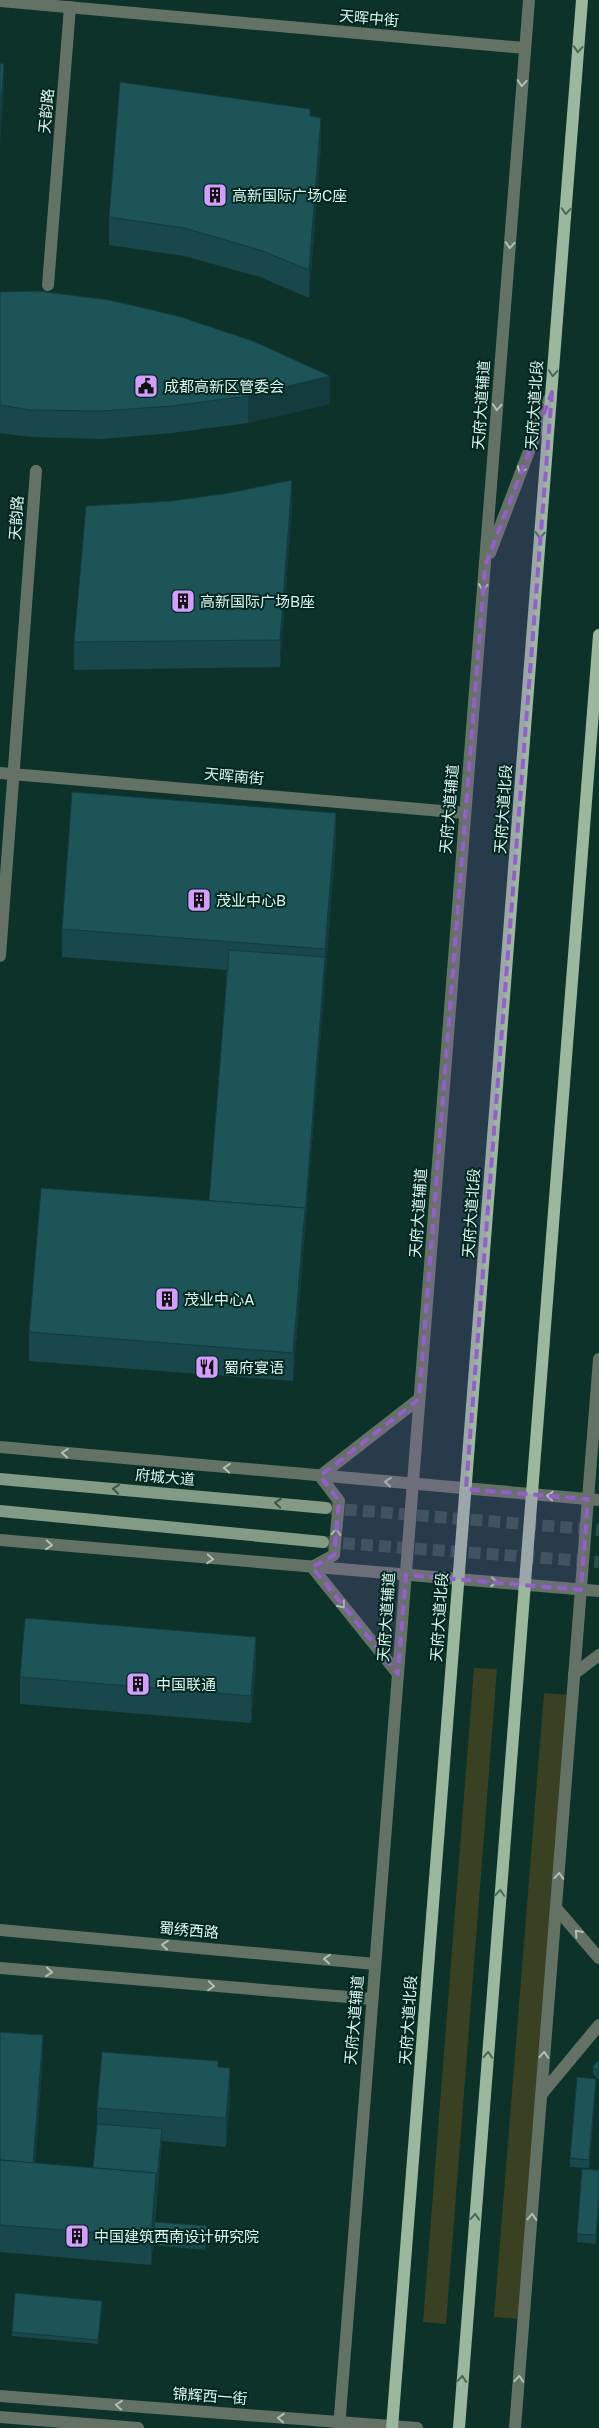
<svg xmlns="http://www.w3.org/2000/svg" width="599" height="2428" font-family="'Public Sans','Noto Sans SC',sans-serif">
  <rect width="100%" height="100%" fill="#0c322a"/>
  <g fill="#394122">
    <polygon points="474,1668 497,1669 446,2324 423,2322"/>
    <polygon points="544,1693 570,1695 519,2319 494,2317"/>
  </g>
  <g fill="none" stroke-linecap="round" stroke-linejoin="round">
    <g stroke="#2c4f48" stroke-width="12" stroke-dasharray="12 6" stroke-linecap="butt">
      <polyline points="327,1508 599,1530"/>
      <polyline points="325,1542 599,1562"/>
    </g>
    <g stroke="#637265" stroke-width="12">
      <polyline points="48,285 70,7"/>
      <polyline points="556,1908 599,1958"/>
      <polyline points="541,2095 599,2025"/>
    </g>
    <g stroke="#637265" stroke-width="12">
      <polyline points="0,1 525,48"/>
      <polyline points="490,553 549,399"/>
      <polyline points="0,773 465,813"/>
      <polyline points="0,956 36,471"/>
      <polyline points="0,1447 599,1500"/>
      <polyline points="0,1540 599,1591"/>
      <polyline points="398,1674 312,1567 334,1555 339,1501 320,1476 419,1399"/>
      <polyline points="574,1674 599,1655"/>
      <polyline points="0,1930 375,1964"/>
      <polyline points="0,1968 372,1999"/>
      <polyline points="0,2396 417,2428"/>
      <polyline points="0,2417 138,2428"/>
      <polyline points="339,2428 529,0"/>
      <polyline points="515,2428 599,1359"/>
    </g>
    <g stroke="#839a85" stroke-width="12">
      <polyline points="0,1479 326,1508"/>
      <polyline points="0,1511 323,1542"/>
    </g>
    <g stroke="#9bb89e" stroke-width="12">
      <polyline points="392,2428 582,0"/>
      <polyline points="459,2428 599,635"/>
    </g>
  </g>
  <g fill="#18484c">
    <polygon points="310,116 321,145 309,298 260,277 184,256 109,245 109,217"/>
    <polygon points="0,292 330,404 248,423 172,433 102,439 30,437 0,433"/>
    <polygon points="292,507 280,667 74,670 74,642"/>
    <polygon points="336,842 293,1381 29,1361 29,1332 209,1201 227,970 62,957 62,929"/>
    <polygon points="256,1665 251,1723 20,1704 20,1677"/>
    <polygon points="0,2032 43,2056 35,2163 93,2168 97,2124 97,2108 218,2067 230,2096 226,2147 162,2141 155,2222 207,2230 205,2250 153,2245 151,2265 0,2252"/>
    <polygon points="599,2060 599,2080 593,2074 593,2066"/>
    <polygon points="596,2087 589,2168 570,2167 570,2158"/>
    <polygon points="599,2170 596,2244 577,2242 577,2234"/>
    <polygon points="102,2306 98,2344 12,2336 12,2332"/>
  </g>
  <g fill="#143b3e">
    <polygon points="4,64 4,92 0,146 0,119"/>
    <polygon points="321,118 321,145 309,298 309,270"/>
    <polygon points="330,376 330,404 248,423 248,396"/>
    <polygon points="292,480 292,507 280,667 280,640"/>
    <polygon points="336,813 336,842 293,1381 293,1353"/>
    <polygon points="256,1637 256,1665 251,1723 251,1696"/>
    <polygon points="43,2035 43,2056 33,2190 33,2169"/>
    <polygon points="230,2068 230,2096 226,2147 226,2118"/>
    <polygon points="596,2079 596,2087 589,2168 589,2160"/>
    <polygon points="162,2129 162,2141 156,2201 156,2188"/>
    <polygon points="156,2173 156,2201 151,2265 151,2237"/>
    <polygon points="599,2196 599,2204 596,2244 596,2235"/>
  </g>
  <g fill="#1c5458" stroke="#143b3e">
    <polygon points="0,63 4,64 0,119"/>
    <polygon points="120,82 310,109 310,116 321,118 309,270 260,250 184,228 109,217"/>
    <polygon points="38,291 109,300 178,316 253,341 330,376 248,396 172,406 102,411 30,410 0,405 0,292"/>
    <polygon points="292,480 280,640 74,642 86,506 172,501 229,493"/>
    <polygon points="72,792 336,813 325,949 62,929"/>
    <polygon points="229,950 325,957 305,1216 305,1208 209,1201"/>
    <polygon points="41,1188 305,1208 293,1353 29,1332"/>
    <polygon points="25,1618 256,1637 251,1696 20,1677"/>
    <polygon points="0,2032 43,2035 33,2163 0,2160"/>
    <polygon points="102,2052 218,2061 218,2067 230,2068 226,2118 97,2108"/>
    <polygon points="599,2060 599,2072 593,2066"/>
    <polygon points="577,2077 596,2079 589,2160 570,2158"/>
    <polygon points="97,2124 162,2129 156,2188 156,2173 93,2168"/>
    <polygon points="0,2160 156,2173 151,2237 0,2225"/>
    <polygon points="582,2169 599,2170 599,2196 596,2235 577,2234"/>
    <polygon points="155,2222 207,2226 205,2245 153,2241"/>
    <polygon points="15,2293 102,2301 98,2340 12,2332"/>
  </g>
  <defs><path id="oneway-chevron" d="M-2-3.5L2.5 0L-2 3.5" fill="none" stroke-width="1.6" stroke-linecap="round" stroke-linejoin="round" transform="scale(1.25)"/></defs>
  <g stroke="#466959">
    <use href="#oneway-chevron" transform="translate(578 49) rotate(94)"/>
    <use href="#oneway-chevron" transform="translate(566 211) rotate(94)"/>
    <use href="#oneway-chevron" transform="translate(553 373) rotate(94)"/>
    <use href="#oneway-chevron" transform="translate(540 535) rotate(94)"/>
    <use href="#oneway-chevron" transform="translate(500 1893) rotate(-86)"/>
    <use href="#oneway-chevron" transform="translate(488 2055) rotate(-86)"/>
    <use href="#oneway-chevron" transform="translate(475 2217) rotate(-86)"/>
    <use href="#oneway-chevron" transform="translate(462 2379) rotate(-85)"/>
  </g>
  <g stroke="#afc1b8">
    <use href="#oneway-chevron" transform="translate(522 83) rotate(94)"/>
    <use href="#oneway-chevron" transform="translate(510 245) rotate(94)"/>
    <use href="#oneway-chevron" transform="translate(497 407) rotate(94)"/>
    <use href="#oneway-chevron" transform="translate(521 470) rotate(111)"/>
    <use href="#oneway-chevron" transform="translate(483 587) rotate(95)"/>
    <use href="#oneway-chevron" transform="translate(65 1453) rotate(-175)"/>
    <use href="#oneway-chevron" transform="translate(227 1468) rotate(-175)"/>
    <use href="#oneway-chevron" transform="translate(388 1482) rotate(-175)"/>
    <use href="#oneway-chevron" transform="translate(550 1496) rotate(-176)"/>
    <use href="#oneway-chevron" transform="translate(336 1532) rotate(-85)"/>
    <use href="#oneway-chevron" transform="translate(49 1545) rotate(5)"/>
    <use href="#oneway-chevron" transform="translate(210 1559) rotate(4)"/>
    <use href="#oneway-chevron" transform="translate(494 1582) rotate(5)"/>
    <use href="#oneway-chevron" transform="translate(342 1605) rotate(51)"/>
    <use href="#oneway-chevron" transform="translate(559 1876) rotate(-86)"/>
    <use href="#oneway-chevron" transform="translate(578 1933) rotate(-131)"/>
    <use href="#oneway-chevron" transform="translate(165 1945) rotate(-175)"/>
    <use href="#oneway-chevron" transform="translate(327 1959) rotate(-175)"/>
    <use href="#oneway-chevron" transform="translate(49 1972) rotate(5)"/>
    <use href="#oneway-chevron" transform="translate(211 1986) rotate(5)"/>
    <use href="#oneway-chevron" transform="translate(544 2055) rotate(-86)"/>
    <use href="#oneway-chevron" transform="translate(532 2217) rotate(-86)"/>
    <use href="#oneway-chevron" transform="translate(519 2379) rotate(-86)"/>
    <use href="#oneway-chevron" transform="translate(119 2405) rotate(-175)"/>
    <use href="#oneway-chevron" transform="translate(281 2418) rotate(-176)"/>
  </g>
  <g stroke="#355648">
    <use href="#oneway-chevron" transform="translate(116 1489) rotate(-175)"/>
    <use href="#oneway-chevron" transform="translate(278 1503) rotate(-175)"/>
  </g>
  <path fill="#945ecb" fill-opacity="0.2" stroke="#945ecb" stroke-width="4" stroke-dasharray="10 6" stroke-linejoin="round" d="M552,392L466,1489L588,1499L581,1590L406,1575L398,1674L312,1567L334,1555L339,1501L320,1476L419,1399L485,566Z"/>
  <defs>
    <g id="building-square" transform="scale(1.25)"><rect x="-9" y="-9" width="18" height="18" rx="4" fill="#d29dfd" stroke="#012820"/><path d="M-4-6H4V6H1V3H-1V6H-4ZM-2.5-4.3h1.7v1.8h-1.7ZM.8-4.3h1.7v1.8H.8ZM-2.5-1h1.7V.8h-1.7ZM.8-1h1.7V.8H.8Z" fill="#111"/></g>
    <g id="civic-square" transform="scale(1.25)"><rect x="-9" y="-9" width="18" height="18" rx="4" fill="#d29dfd" stroke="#012820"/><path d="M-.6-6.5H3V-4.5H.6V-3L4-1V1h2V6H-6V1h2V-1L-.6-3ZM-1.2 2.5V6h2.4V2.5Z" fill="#111"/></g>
    <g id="restaurant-square" transform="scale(1.25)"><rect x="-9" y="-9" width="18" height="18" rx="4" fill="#d29dfd" stroke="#012820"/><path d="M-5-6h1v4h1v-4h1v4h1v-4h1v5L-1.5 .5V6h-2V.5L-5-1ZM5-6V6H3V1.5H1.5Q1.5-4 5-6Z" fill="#111"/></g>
  </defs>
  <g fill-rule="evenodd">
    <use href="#building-square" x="215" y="195"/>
    <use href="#civic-square" x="146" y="386"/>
    <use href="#building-square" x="183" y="601"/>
    <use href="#building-square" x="199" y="900"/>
    <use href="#building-square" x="167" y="1299"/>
    <use href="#restaurant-square" x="207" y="1367"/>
    <use href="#building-square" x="138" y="1684"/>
    <use href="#building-square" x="77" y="2236"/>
  </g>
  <g text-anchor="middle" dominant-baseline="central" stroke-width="4" stroke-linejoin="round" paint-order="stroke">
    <g font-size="15" fill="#e1f5ef" stroke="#012820">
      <text transform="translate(369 18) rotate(5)">天晖中街</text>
      <text transform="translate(46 111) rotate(-85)">天韵路</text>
      <text transform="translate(481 405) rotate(-86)">天府大道辅道</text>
      <text transform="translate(534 405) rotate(-86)">天府大道北段</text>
      <text transform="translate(16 518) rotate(-86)">天韵路</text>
      <text transform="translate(234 776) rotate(5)">天晖南街</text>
      <text transform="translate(449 809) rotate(-85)">天府大道辅道</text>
      <text transform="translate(503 809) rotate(-86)">天府大道北段</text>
      <text transform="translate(418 1213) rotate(-86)">天府大道辅道</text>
      <text transform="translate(471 1213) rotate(-86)">天府大道北段</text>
      <text transform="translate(165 1477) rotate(5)">府城大道</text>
      <text transform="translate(386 1617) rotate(-86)">天府大道辅道</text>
      <text transform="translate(439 1617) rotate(-86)">天府大道北段</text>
      <text transform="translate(189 1930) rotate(5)">蜀绣西路</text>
      <text transform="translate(354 2020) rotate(-85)">天府大道辅道</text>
      <text transform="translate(408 2020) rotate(-86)">天府大道北段</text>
      <text transform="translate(210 2396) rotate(4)">锦辉西一街</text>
    </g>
    <g font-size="15" fill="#e1f5ef" stroke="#012820" text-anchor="start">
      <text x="232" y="195">高新国际广场C座</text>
      <text x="164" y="386">成都高新区管委会</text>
      <text x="200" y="601">高新国际广场B座</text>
      <text x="216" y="900">茂业中心B</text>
      <text x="184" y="1299">茂业中心A</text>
      <text x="224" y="1367">蜀府宴语</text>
      <text x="156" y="1684">中国联通</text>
      <text x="94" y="2236">中国建筑西南设计研究院</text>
    </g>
  </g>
</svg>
